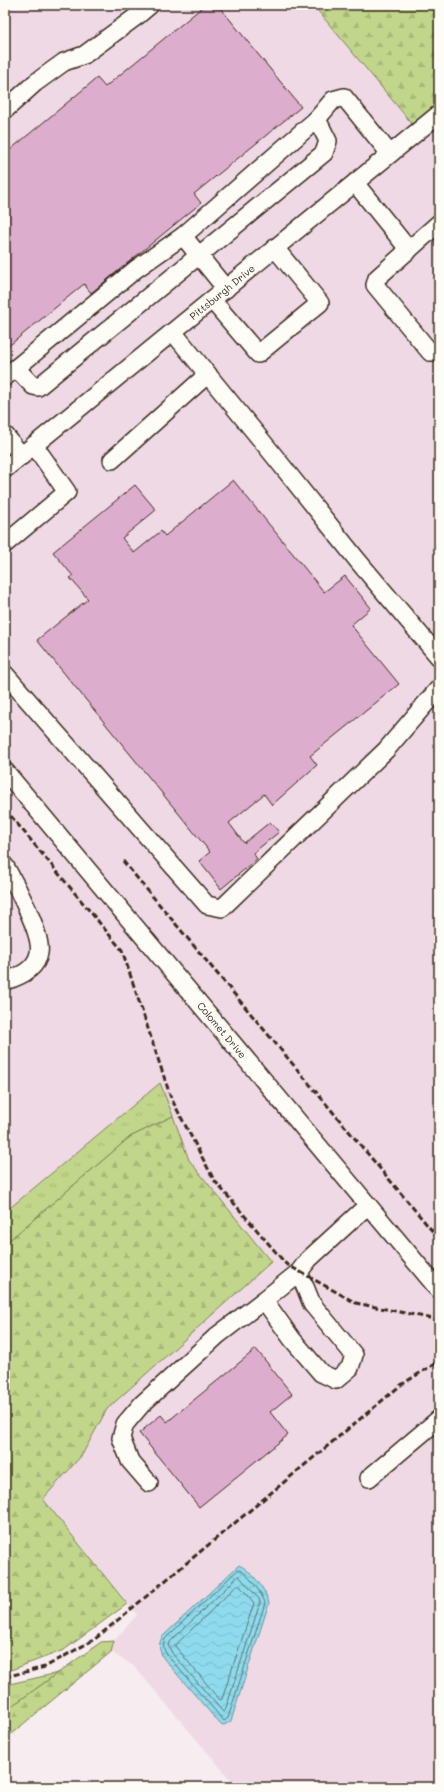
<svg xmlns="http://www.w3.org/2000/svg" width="444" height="1792" font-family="Mali,sans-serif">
  <defs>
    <pattern id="grass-tufts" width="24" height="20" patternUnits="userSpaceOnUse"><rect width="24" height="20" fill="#c1d68b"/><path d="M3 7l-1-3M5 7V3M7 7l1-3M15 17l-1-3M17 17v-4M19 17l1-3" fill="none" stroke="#a7b878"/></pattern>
    <pattern id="forest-firs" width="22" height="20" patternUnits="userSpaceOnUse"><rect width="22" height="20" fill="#c1d68b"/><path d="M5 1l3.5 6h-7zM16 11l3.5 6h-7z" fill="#a7b878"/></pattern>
    <pattern id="water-waves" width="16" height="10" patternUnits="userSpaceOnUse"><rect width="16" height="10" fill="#8edbed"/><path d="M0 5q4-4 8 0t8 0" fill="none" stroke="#7bbccb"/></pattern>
  </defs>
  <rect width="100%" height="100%" fill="#f7ecef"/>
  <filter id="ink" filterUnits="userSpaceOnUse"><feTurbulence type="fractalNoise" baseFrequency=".025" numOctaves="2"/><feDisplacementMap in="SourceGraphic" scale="8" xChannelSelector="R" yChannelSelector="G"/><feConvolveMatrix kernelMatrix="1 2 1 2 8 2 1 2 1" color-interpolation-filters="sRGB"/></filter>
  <g filter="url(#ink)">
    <polygon fill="#efd9e5" points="13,5 313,5 413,125 439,124 439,1787 237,1787 134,1666 111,1652 114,1641 137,1615 43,1499 82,1455 107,1409 271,1262 189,1160 160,1083 5,1212 5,11"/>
    <g fill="url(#grass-tufts)" stroke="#7e8054">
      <polygon points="160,1083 173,1116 130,1137 5,1244 5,1212"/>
      <polygon points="58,1673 5,1711 5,1685"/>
    </g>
    <g fill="url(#forest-firs)" stroke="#7e8054">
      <polygon points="313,5 439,5 439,104 413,125"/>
      <polygon points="173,1116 189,1160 271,1262 107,1409 82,1455 43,1499 127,1604 64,1650 11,1670 5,1671 5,1244 130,1137"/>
      <polygon points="114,1641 111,1652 5,1739 5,1711 101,1642"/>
    </g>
    <path fill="url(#water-waves)" stroke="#6d949a" d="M239,1565C252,1571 266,1590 269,1603L231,1721L224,1725L220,1724L164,1659C159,1650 158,1646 162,1637Z"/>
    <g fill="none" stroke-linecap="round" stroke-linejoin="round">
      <g stroke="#5c7171" stroke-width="1">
        <path d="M238,1570C246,1570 263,1595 265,1603L228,1718L224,1721L168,1656C164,1650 162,1646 165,1639Z"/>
        <polygon points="239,1576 259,1599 260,1603 225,1711 223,1712 172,1653 168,1645 170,1642"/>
        <polygon points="238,1585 240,1586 254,1603 222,1699 220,1700 175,1646"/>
      </g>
    </g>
    <g fill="#ddadcd" stroke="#3b2a1e">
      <polygon points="205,5 218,5 301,107 194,194 201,203 91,293 84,284 5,349 5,154 97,78 105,87"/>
      <polygon points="233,480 324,592 345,576 371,608 351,625 399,684 310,756 317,765 272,805 264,794 229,823 244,843 270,822 279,832 253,853 257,859 221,889 199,861 210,852 37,640 88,599 70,578 73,576 53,552 135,485 156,510 122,538 134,553 161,531 165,536"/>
      <polygon points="256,1349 292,1394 270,1412 288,1435 199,1507 139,1433 161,1415 167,1422"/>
    </g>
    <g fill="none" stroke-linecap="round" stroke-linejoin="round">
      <g stroke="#3b2a1e" stroke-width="20">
        <g id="minor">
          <polyline points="5,110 35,83 64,62 84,55 137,16 150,5"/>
          <polyline points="355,183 409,250"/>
          <polyline points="439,223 377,278 375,285 430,352 439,352"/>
          <polyline points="183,236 226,289"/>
          <polyline points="212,300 258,354 320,303 275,248"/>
          <polyline points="173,332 271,452 358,561 439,657"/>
          <polyline points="16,368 136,269 183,236 317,119"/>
          <polyline points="5,377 16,368 33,386 38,387 324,153 328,141 317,119 333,100 344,97 390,154"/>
          <polyline points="5,435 22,456"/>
          <polyline points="112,460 208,374"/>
          <polyline points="5,469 439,114"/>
          <polyline points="5,544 67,492 34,445"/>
          <polyline points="5,674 207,905 222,908 386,750 439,688"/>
          <polyline points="5,771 439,1290"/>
          <path d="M5,866C15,883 43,935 39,953C36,970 19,977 5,981"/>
          <polyline points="299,1272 264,1300 292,1339 321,1373 336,1380 350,1368 354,1355 312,1304 299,1272 309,1259 368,1205"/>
          <polyline points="369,1478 439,1419"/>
          <polyline points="149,1483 130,1461 121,1438 125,1424 142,1404 218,1335 264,1300"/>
        </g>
      </g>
      <use href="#minor" stroke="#fdfcf7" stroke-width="17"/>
      <g stroke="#3b2a1e" stroke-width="3" stroke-dasharray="6 3" stroke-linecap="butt">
        <polyline points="5,809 122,950 171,1098 214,1180 286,1264 356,1303 439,1320"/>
        <polyline points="123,861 439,1239"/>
        <polyline points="5,1677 45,1667 95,1639 401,1385 439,1361"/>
      </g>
    </g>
  </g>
  <g text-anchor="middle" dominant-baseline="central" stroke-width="3" stroke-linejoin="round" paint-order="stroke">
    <g font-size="10" fill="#3b2a1e" stroke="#fdfcf7">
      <text transform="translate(222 292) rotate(-39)">Pittsburgh Drive</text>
      <text transform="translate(222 1030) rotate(50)">Colomet Drive</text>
    </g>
  </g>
  <rect width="444" height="1792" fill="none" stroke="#fdfcf7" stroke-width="20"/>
  <rect x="10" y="10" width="424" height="1772" fill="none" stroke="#3b2a1e" stroke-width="1.5" filter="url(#ink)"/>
</svg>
